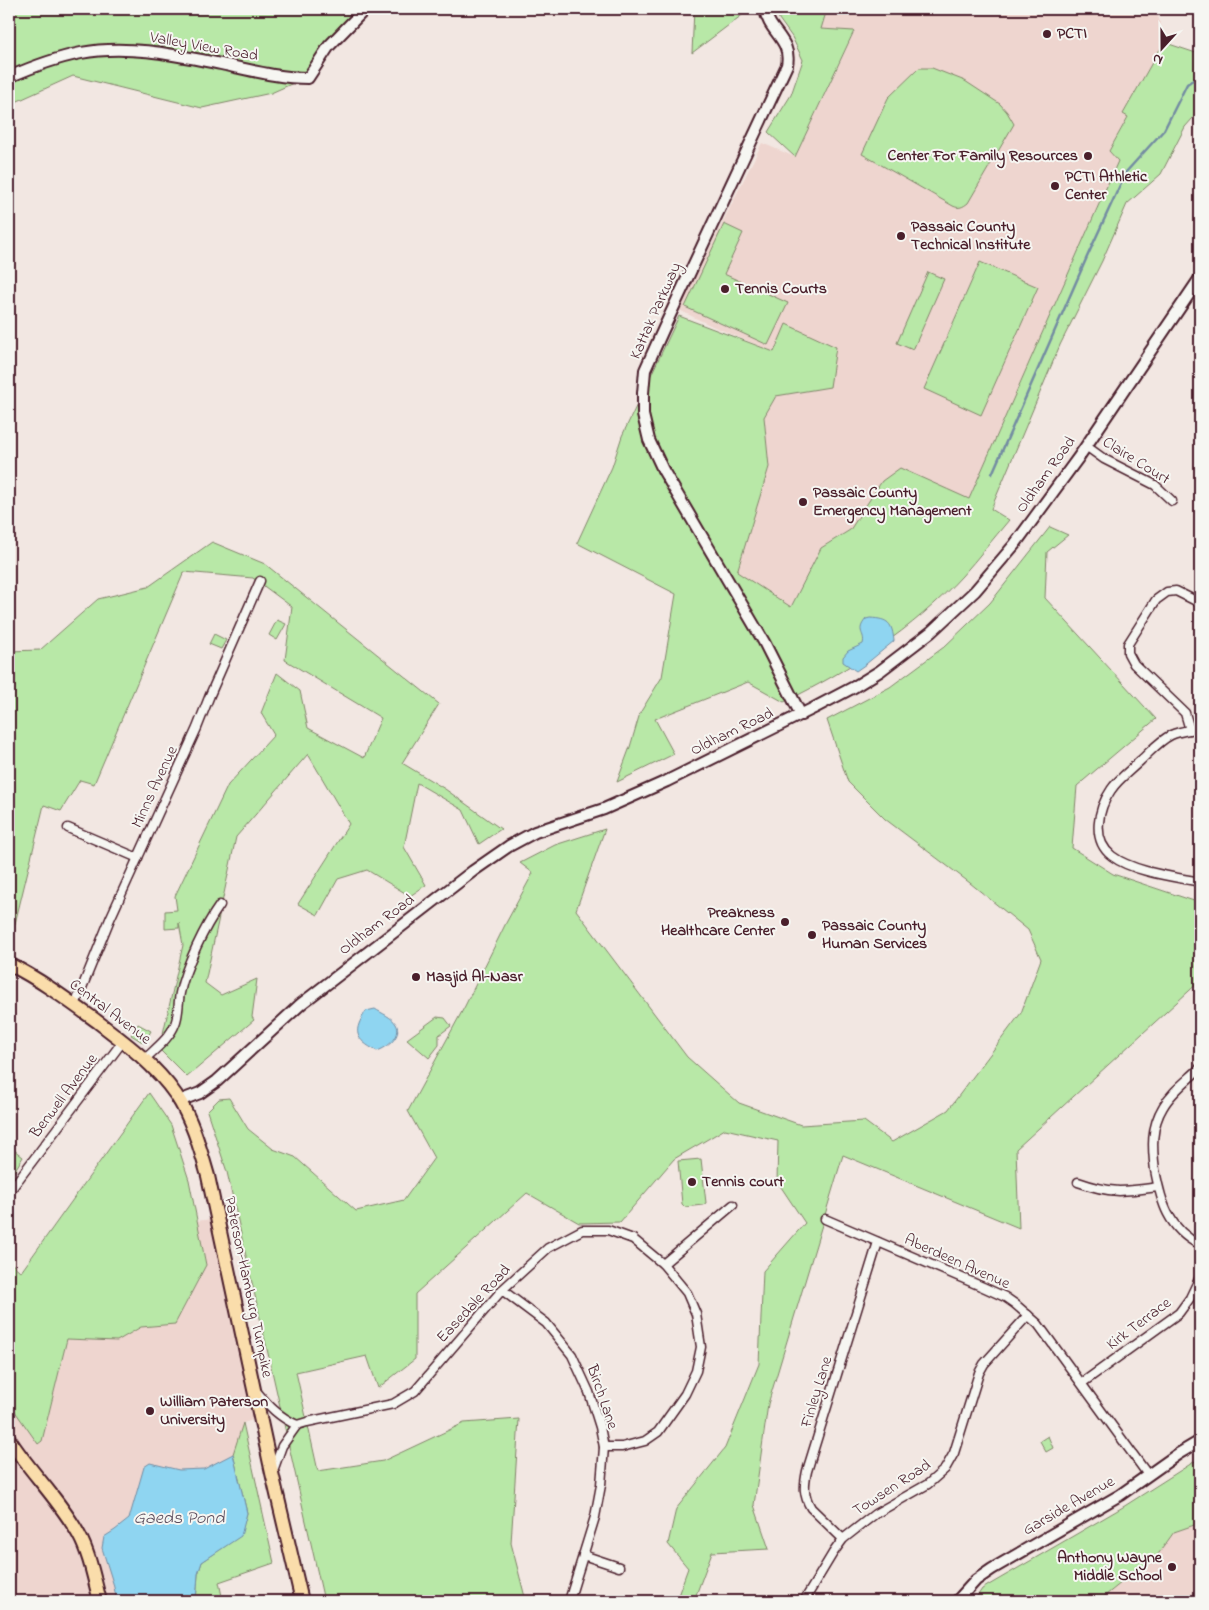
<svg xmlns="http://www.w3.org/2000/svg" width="1209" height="1610" font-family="'Indie Flower',sans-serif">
  <rect width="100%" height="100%" fill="#f2e7e2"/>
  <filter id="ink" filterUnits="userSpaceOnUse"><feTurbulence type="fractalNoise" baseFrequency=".02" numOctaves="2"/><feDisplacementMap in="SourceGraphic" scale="10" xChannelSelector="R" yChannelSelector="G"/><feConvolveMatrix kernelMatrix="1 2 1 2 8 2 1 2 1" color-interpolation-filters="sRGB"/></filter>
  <g filter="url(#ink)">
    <g fill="#eed5cf">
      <polygon points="827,9 1156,9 1166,43 1158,52 1124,113 1128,117 1109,151 1118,161 969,499 882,481 850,530 821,548 791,607 736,572 769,467 764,417 776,396 830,387 774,352 712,326 679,310 762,143 795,157 854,32 821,29"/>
      <polygon points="211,1219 253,1420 243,1423 198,1574 196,1601 9,1601 9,1403 39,1444 42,1441 67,1339 117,1341 141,1327 175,1324 206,1265 197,1221"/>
      <polygon points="1200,1523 1200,1601 1100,1601 1106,1595 1132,1574 1154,1560 1174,1532"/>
    </g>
    <g fill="#b8e8a7" stroke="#818469">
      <polygon points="9,9 363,9 298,81 271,93 202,108 73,76 9,105"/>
      <polygon points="694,9 750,9 692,53"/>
      <polygon points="777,9 827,9 821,29 854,31 795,157 768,132 791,95 803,60 792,37 779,19"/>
      <path d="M1166,43L1196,53L1200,51V110L1185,127L1161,174L1127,204L1102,261L1060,345L991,509L1009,520C993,539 978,558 962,576C914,629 848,671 784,702L748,682L655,719L674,754L617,782L630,747L640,713L662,677L676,594L577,543L612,467L622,436L679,316L774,352L786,324L836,347L830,387L776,396L764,417L769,467L737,572L791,607L821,548L850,530L882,481L900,468L969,499L1118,161L1109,151L1128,117L1123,114L1158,52Z"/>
      <path d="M919,68H932L965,81L1000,104L1007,112L1014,124L968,203C963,207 959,209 953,206L862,154L888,98Z"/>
      <polygon points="724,224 743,233 724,274 788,303 768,345 685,307"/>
      <polygon points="980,262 1038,287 981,415 924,389"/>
      <polygon points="928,272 944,279 913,350 897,343"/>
      <polygon points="1050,527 1068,535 1047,552 1045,598 1156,719 1077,786 1072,848 1113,874 1200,903 1200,981 1016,1149 1019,1228 843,1155 768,1404 754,1505 769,1549 712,1552 696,1595 696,1601 676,1601 688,1568 668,1544 676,1509 725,1448 759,1364 763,1271 805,1223 777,1181 778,1141 725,1129 674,1159 620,1222 579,1223 527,1193 415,1294 415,1359 378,1388 367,1356 296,1372 318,1471 383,1461 464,1423 519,1419 511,1543 526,1601 324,1601 227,1172 207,1111 219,1099 229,1098 248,1129 273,1149 295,1157 356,1211 404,1200 434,1158 408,1111 465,1006 506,923 533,873 520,863 555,845 605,829 576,910 687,1057 739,1103 801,1125 864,1121 892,1142 948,1110 1021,1013 1041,959 1028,930 970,883 885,819 848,782 827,720 890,687 944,647 990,603"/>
      <polygon points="212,542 265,564 439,704 402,763 445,789 501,829 479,844 463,810 417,783 404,847 426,885 410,896 367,870 338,879 318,915 298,904 349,824 308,754 236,837 205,983 221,995 257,979 252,1017 254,1020 187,1077 155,1045 162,1038 183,945 179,923 179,928 165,929 165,911 177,910 175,896 228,785 274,735 261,713 277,673 300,691 308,728 364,758 381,718 285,660 292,607 253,578 184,572 94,784 80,780 61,811 44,805 10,944 9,943 9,651 40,650 98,599 148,587"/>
      <polygon points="277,620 286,624 277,640 269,635"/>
      <polygon points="214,634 226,640 221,649 209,644"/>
      <polygon points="437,1017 445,1018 451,1026 439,1035 439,1045 429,1058 407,1039"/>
      <polygon points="138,1024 151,1031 144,1043 131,1035"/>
      <polygon points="149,1093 171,1125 189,1180 206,1265 175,1324 141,1327 117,1341 67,1339 42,1441 38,1444 9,1403 9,1261 21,1272"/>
      <polygon points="9,1146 23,1157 9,1180"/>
      <polygon points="701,1159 706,1203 703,1205 685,1207 682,1204 678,1161"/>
      <polygon points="243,1423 274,1563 219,1582 223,1601 196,1601 198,1574 202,1562 240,1536 247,1513 233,1454"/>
      <polygon points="1048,1436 1053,1448 1046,1452 1040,1441"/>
      <polygon points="1200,1458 1200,1523 1174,1532 1154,1560 1132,1574 1106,1595 1100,1601 974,1601 982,1589 1123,1507"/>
    </g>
    <g fill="#8fd5f1" stroke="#738ca2">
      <path d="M870,618C889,619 892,623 894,641L866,664L856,671L843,662V657L848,651L863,644C866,633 855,632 866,619Z"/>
      <path d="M375,1009C381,1013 392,1017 396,1024C403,1036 387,1048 377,1051C354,1039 353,1031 366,1011Z"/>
      <polygon points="233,1454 247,1513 241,1536 202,1562 198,1574 196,1601 117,1601 113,1583 102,1548 104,1537 115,1530 129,1519 144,1467 150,1463 179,1470 204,1469"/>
    </g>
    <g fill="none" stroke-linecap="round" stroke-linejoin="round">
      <polyline stroke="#738ca2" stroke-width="2.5" points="992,474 1087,257 1126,172 1164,130 1187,84 1200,75"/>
      <g stroke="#4a1f2b" stroke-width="11">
        <g id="minor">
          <polyline points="1086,446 1104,459 1155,485 1172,501"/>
          <path d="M1200,728C1191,730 1179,731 1171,735C1159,741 1150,752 1141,760C1132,769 1118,779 1111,790C1098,809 1091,840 1112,856C1133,872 1175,877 1200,882"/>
          <polyline points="1190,730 1185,713 1134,664 1128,653 1128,644 1156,600 1167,592 1176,591 1200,603"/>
          <polyline points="68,828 138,858"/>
          <polyline points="75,1005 110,919 197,728 210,695 260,581"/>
          <path d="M145,1059C155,1049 170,1038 175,1024C179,1015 178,1003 180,993C185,967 205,926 220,905"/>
          <path d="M1200,1068C1188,1080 1172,1091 1163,1107C1151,1127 1152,1147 1155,1170C1161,1202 1168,1229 1200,1245"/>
          <path d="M1078,1182C1112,1194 1123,1192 1158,1187"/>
          <polyline points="9,1192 123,1041"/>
          <polyline points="825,1219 983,1287 1005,1297 1015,1304 1038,1324 1148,1475"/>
          <polyline points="663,1264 733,1205"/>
          <polyline points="502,1290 546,1323 572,1355 589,1392 600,1427 604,1447 601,1485 595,1517 569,1601"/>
          <polyline points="1082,1383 1179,1313 1190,1298 1200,1277"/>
          <path d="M257,1392C269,1406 279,1417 297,1425"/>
          <polyline points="273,1471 282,1446 297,1425 307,1422 393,1404 415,1391 502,1290 548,1248 582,1230 608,1230 633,1239 663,1264 687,1293 696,1314 701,1347 696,1371 685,1394 658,1432 645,1441 622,1447 604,1447"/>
          <path d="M843,1539L811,1508C803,1495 804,1485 807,1471L878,1242"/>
          <polyline points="583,1555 619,1567"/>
          <polyline points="804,1601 833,1553 843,1539 875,1514 928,1484 945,1469 954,1453 979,1373 984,1364 1028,1315"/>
        </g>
      </g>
      <g stroke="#4a1f2b" stroke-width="14">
        <g id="tertiary">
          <path d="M765,9C768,32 792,39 787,65L663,330L645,370L643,393V415L649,440L663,470L764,642L801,715"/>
          <path d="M9,77C32,67 56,58 81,53C127,44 176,55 221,64C250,70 278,78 308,78L329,46L365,9"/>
          <polyline points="179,1101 200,1093 217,1081 301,1004 473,871 509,846 535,832 604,809 667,781 814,708 854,687 880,671 931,632 975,591 1015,544 1078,458 1200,278"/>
          <polyline points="957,1601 976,1580 992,1569 1120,1495 1178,1454 1200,1441"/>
        </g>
      </g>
      <g stroke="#4a1f2b" stroke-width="16">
        <g id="primary">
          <path d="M9,964C41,980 69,1001 98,1022C127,1044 155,1065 176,1095C192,1119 200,1148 208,1176L272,1473L302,1601"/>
          <path d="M9,1439C30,1472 60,1500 79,1535C90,1555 94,1579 100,1601"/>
        </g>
      </g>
      <use href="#minor" stroke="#f6f6f2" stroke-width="8"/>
      <use href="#tertiary" stroke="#f6f6f2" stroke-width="10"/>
      <use href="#primary" stroke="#faddab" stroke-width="12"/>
    </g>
  </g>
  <g fill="#4a1f2b" stroke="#f6f6f2" stroke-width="2">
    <circle cx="1047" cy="34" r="5"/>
    <circle cx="1088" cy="156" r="5"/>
    <circle cx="1055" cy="186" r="5"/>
    <circle cx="901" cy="236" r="5"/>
    <circle cx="725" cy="289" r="5"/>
    <circle cx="803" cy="502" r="5"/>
    <circle cx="785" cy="922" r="5"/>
    <circle cx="812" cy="935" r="5"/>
    <circle cx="416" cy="977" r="5"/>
    <circle cx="692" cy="1182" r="5"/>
    <circle cx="150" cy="1411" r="5"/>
    <circle cx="1172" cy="1567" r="5"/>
  </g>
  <g text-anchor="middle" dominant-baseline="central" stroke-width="4" stroke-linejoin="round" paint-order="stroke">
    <g font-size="16" font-weight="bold" fill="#4a1f2b" stroke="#f6f6f2" text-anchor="start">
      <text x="1057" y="34">PCTI</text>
      <text x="1078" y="156" text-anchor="end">Center For Family Resources</text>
      <text x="1065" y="177">PCTI Athletic<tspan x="1065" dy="18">Center</tspan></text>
      <text x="911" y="227">Passaic County<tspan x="911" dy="18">Technical Institute</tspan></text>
      <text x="735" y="289">Tennis Courts</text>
      <text x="813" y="493">Passaic County<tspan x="813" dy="18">Emergency Management</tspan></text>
      <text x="775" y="913" text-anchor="end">Preakness<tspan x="775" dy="18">Healthcare Center</tspan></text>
      <text x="822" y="926">Passaic County<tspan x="822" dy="18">Human Services</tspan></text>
      <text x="426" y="977">Masjid Al-Nasr</text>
      <text x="702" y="1182">Tennis court</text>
      <text x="160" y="1402">William Paterson<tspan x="160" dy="18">University</tspan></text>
      <text x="1162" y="1558" text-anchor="end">Anthony Wayne<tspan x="1162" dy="18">Middle School</tspan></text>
    </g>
    <g font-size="16" fill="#4a1f2b" stroke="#f6f6f2">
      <text transform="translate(204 47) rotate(10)">Valley View Road</text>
      <text transform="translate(656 311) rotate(-66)">Kattak Parkway</text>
      <text transform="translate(1136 461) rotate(32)">Claire Court</text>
      <text transform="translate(1046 475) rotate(-54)">Oldham Road</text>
      <text transform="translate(732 732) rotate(-26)">Oldham Road</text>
      <text transform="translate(155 787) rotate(-65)">Minns Avenue</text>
      <text transform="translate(377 925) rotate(-37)">Oldham Road</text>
      <text transform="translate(110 1012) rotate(37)">Central Avenue</text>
      <text transform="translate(64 1096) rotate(-53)">Benwell Avenue</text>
      <text transform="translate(957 1262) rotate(24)">Aberdeen Avenue</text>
      <text transform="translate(248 1287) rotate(78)">Paterson-Hamburg Turnpike</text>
      <text transform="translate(474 1304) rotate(-47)">Easedale Road</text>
      <text transform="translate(1139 1324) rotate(-37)">Kirk Terrace</text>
      <text transform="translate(817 1392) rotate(-73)">Finley Lane</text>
      <text transform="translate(602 1397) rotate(71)">Birch Lane</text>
      <text transform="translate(892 1488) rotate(-33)">Towsen Road</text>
      <text transform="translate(1069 1506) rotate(-30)">Garside Avenue</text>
    </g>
    <g font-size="18" font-style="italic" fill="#5b4c5c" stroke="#f6f6f2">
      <text x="179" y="1519">Gaeds Pond</text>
    </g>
  </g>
  <rect width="1209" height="1610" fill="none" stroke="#f6f6f2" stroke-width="30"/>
  <rect x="15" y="15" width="1179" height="1580" fill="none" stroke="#4a1f2b" stroke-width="2" filter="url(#ink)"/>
  <g transform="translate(1162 48) rotate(201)" stroke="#f6f6f2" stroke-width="4" paint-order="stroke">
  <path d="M0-4L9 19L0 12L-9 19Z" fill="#4a1f2b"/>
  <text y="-8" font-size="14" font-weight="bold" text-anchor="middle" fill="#4a1f2b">N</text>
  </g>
</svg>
